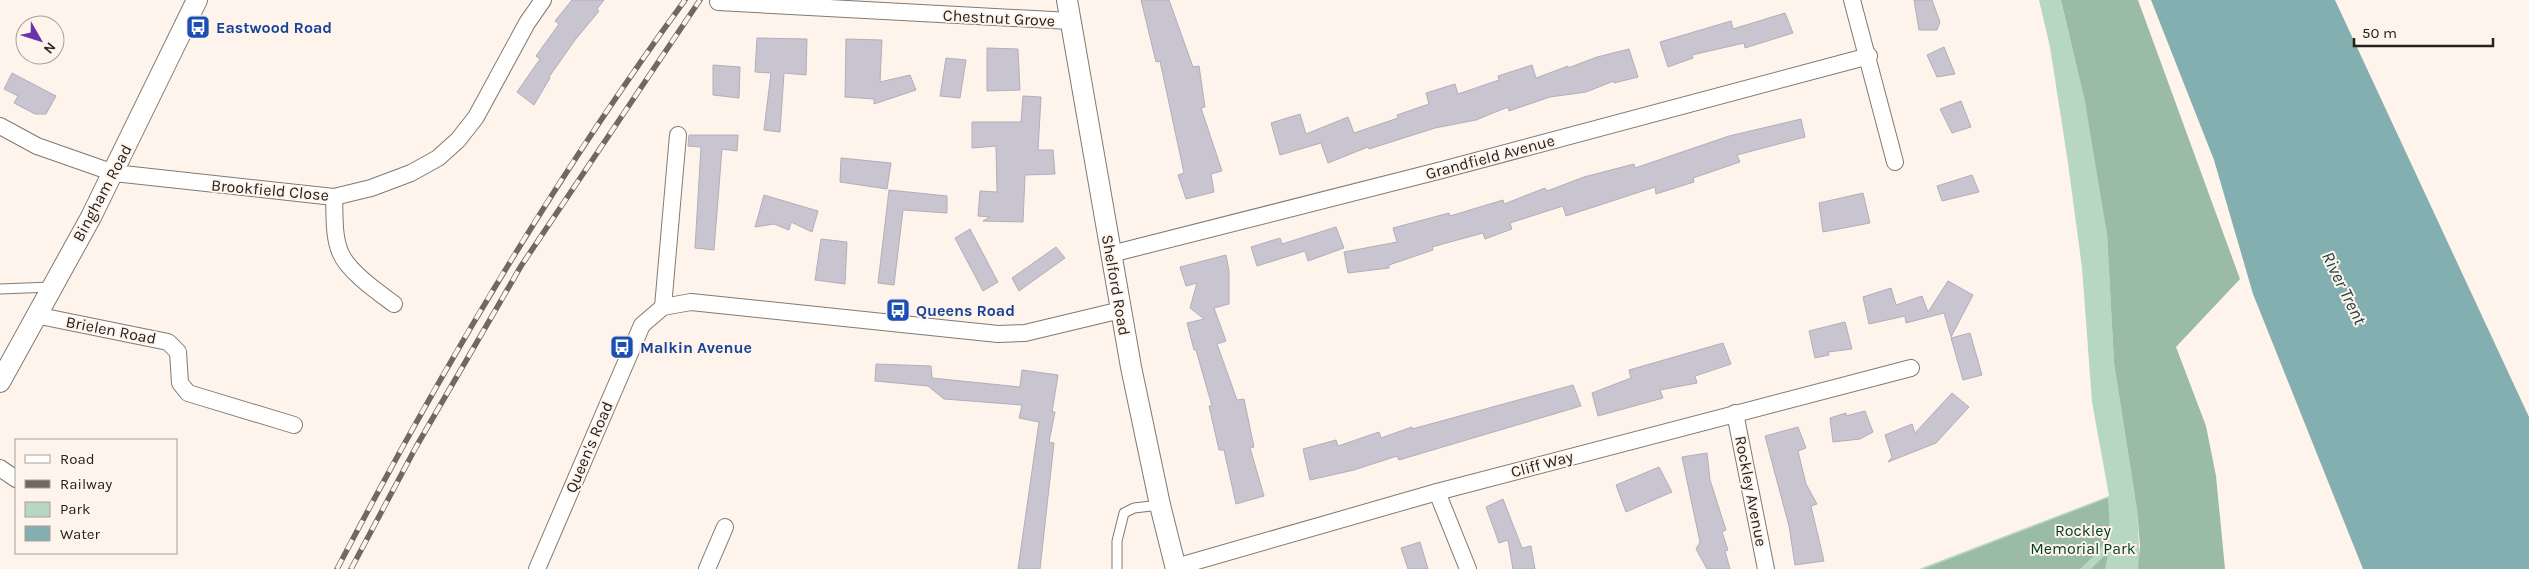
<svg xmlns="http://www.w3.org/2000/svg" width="2529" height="569" font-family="Karla,sans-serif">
  <rect width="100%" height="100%" fill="#fff4eb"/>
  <polygon fill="#b8d7c3" points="2039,0 2061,0 2085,102 2099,178 2107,234 2114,363 2137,510 2140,564 2138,569 1919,569 2109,496 2092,402 2082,268 2068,163 2050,47"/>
  <g fill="#9abba6">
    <polygon points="2061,0 2138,0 2240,279 2176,347 2206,426 2216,476 2225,569 2138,569 2140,546 2137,510 2114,363 2107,234 2085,102"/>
    <path d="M2108,498C2111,541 2111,540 2080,569H1924Z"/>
    <polygon points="2109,551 2105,569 2091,569"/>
  </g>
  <polygon fill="#84afb0" points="2151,0 2335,0 2529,417 2529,569 2363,569 2253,294 2214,160"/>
  <g fill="#c8c5d0" stroke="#b2aeba">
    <polygon points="572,0 604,0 597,9 599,11 575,40 549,77 550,78 534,105 517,92 540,59 536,56 559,24 555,21"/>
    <polygon points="1141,0 1169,0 1193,67 1199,66 1205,107 1201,108 1222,171 1211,174 1214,192 1186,199 1178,175 1184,173 1160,61 1156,62"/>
    <polygon points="1914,0 1932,0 1940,22 1937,30 1919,30"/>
    <polygon points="1785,13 1793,33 1745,48 1744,43 1692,55 1693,58 1668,67 1660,42 1731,21 1733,29"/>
    <polygon points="757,38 807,39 806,75 784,73 780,132 764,130 771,73 755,72"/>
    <polygon points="846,39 882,40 880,82 910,75 916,90 874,104 874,99 845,97"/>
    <polygon points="1944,47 1955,74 1937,77 1927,55"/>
    <polygon points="987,48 1018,49 1020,90 987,91"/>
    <polygon points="1629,49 1638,77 1614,83 1614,81 1586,92 1550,97 1509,111 1508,107 1476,120 1435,128 1369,149 1368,147 1328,163 1321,143 1280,155 1271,123 1300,114 1306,134 1348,117 1354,133 1398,118 1397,115 1429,104 1426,93 1455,84 1458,94 1499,80 1498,76 1532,65 1536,78 1568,66 1568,68 1597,57"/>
    <polygon points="946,58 966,60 960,98 940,96"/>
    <polygon points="713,65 740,67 739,98 713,95"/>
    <polygon points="12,73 56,96 46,114 35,114 14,103 18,96 4,89"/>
    <polygon points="1023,96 1041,97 1038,150 1053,150 1055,174 1025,175 1023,222 983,221 990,217 978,216 980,191 997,192 996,146 972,148 972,122 1021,122"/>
    <polygon points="1961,101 1971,127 1952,133 1940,109"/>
    <polygon points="1801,119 1805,137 1737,155 1740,162 1693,178 1694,182 1656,194 1655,187 1566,216 1563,206 1510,223 1512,229 1485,239 1483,233 1432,247 1433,250 1389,265 1389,268 1348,273 1344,252 1397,242 1393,228 1449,213 1450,216 1503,200 1504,204 1545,188 1547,191 1584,177 1634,164 1635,168 1729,136"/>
    <polygon points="689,135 738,135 737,151 722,149 714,250 695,248 701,147 688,146"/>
    <polygon points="841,158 891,163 887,189 840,182"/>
    <polygon points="1972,175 1979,192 1942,201 1937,186"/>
    <polygon points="889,190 947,196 947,213 903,210 894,285 878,283"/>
    <polygon points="1863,193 1870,223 1823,232 1819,203"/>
    <polygon points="764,195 818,211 812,232 791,222 789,230 774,224 755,227"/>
    <polygon points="1336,227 1344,248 1308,261 1305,251 1257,266 1251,247 1280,238 1282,244"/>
    <polygon points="970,229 998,282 983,291 955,238"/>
    <polygon points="821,239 847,242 845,284 815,280"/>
    <polygon points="1056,247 1065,258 1019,291 1012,278"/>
    <polygon points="1226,255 1229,271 1229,304 1214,308 1226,341 1217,344 1237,400 1244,399 1254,447 1250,448 1264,496 1236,504 1224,450 1219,450 1209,406 1212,406 1196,350 1194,350 1187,323 1204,319 1190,308 1197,283 1186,286 1180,267"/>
    <polygon points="1948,281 1973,295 1951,337 1944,313 1906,323 1905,316 1869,324 1863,297 1891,288 1896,305 1922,296 1928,312"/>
    <polygon points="1845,322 1852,349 1828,352 1829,355 1815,358 1809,331"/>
    <polygon points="1970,333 1982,375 1963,380 1951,338"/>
    <polygon points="1723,343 1731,364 1695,376 1697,383 1660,390 1663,398 1598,416 1592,393 1631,378 1629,370"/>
    <polygon points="876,364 931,366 932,378 1020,387 1022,370 1058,375 1052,412 1055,412 1049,442 1054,443 1040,569 1018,569 1039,422 1019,418 1022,405 944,399 928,386 875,381"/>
    <polygon points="1573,385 1581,406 1399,460 1397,456 1354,470 1310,480 1303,449 1336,440 1338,446 1379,432 1381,438 1412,427 1412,429"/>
    <polygon points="1952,393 1969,407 1936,443 1888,462 1892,457 1885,435 1912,424 1915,433"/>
    <polygon points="1865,411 1873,432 1860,439 1833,442 1830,418 1846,413 1846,416"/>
    <polygon points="1798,427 1806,448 1798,451 1806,484 1817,504 1811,506 1824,561 1795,565 1789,526 1765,436"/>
    <polygon points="1707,453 1710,480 1726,530 1722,532 1728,550 1725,551 1730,569 1707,569 1696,549 1700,542 1682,457"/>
    <polygon points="1659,467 1672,492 1626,512 1616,485"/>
    <polygon points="1503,499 1522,548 1531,546 1535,569 1513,569 1508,540 1499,543 1486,507"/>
    <polygon points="1420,542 1428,569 1408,569 1401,548"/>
  </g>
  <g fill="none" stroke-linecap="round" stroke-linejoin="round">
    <g stroke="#827971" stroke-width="11">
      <g id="service">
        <polyline points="0,289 51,287"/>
        <polyline points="1117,569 1117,541 1124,513 1134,508 1160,505"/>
      </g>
    </g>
    <g stroke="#827971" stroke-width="18">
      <g id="minor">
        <polyline points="1852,0 1895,162"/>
        <polyline points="718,2 1070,21"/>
        <polyline points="0,126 37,146 114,173 334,197 371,188 411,173 438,158 458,140 476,117 527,23 543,0"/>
        <path d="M334,197C335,215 333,237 341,254C349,272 378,292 394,304"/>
        <polyline points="1111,254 1442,170 1869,56"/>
        <polyline points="663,307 678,135"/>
        <polyline points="35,315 168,342 178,352 180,383 188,393 294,425"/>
        <polyline points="1735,413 1766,569"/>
        <polyline points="0,468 16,479"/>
        <polyline points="1437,492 1468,569"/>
        <polyline points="1176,567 1437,492 1911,368"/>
        <polyline points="537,569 642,325 663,307 691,302 998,334 1025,333 1121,310"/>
        <polyline points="707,569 725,527"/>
      </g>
    </g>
    <g stroke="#827971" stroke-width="22">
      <g id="tertiary">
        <polyline points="1067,0 1131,367 1160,505 1176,569"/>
        <polyline points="0,382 91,217 197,0"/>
      </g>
    </g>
    <use href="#service" stroke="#fff" stroke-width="9"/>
    <use href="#minor" stroke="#fff" stroke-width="16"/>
    <use href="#tertiary" stroke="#fff" stroke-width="20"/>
    <g stroke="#6f6863" stroke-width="5.5">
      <g id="rail">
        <path d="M337,569C440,372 553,180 685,0"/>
        <polyline points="351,569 416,447 521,266 700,0"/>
      </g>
    </g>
    <use href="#rail" stroke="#fff4eb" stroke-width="4" stroke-dasharray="11" stroke-linecap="butt"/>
  </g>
  <defs>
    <g id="bus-square" transform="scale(1.25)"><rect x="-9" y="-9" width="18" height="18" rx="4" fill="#1a4fb4" stroke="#fff4eb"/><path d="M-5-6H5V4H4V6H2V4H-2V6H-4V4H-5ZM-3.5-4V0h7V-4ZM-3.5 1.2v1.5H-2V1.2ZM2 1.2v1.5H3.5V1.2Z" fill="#fff"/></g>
  </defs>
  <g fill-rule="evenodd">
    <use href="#bus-square" x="198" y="27"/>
    <use href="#bus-square" x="898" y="310"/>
    <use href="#bus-square" x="622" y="347"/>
  </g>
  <g text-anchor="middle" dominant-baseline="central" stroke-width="4" stroke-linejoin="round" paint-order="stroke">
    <g font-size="16" fill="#25211e" stroke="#fff4eb">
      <text transform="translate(999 18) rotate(3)">Chestnut Grove</text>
      <text transform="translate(1490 157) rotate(-15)">Grandfield Avenue</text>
      <text transform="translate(270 190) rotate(5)">Brookfield Close</text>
      <text transform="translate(102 193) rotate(-62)">Bingham Road</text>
      <text transform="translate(1116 285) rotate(80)">Shelford Road</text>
      <text transform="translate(111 330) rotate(11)">Brielen Road</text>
      <text transform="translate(589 447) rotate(-67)">Queen's Road</text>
      <text transform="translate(1542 464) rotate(-15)">Cliff Way</text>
      <text transform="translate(1751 491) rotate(79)">Rockley Avenue</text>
    </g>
    <g font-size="16" font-weight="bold" fill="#164399" stroke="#fff4eb" text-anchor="start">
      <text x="216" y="27">Eastwood Road</text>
      <text x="916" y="310">Queens Road</text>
      <text x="640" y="347">Malkin Avenue</text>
    </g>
    <g font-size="16" fill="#003d22" stroke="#fff4eb">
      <text x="2083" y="530">Rockley<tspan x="2083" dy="18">Memorial Park</tspan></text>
    </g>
    <g font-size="18" font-style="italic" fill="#153f40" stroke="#fff4eb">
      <text transform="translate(2344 288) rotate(64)">River Trent</text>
    </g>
  </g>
  <rect x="15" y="439" width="162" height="115" fill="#fff4eb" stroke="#a8a099"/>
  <rect x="25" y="455" width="25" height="8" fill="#ffffff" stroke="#a8a099"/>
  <text x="60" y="464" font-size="15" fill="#25211e">Road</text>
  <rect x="25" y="480" width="25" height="8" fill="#6f6863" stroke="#a8a099"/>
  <text x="60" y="489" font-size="15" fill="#25211e">Railway</text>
  <rect x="25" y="502" width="25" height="15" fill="#b8d7c3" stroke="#a8a099"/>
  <text x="60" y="514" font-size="15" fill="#25211e">Park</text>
  <rect x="25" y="526" width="25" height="15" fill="#84afb0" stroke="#a8a099"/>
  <text x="60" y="539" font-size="15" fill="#25211e">Water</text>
  <g transform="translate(40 40) rotate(129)"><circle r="24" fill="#fff4eb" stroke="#a8a099"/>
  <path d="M0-4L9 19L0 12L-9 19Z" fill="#6933aa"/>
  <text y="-8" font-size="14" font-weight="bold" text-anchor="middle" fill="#25211e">N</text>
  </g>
  <path d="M2354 38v8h139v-8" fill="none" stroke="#25211e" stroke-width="2.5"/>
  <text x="2362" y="38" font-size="15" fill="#25211e" stroke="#fff4eb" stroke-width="4" paint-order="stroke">50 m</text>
</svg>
